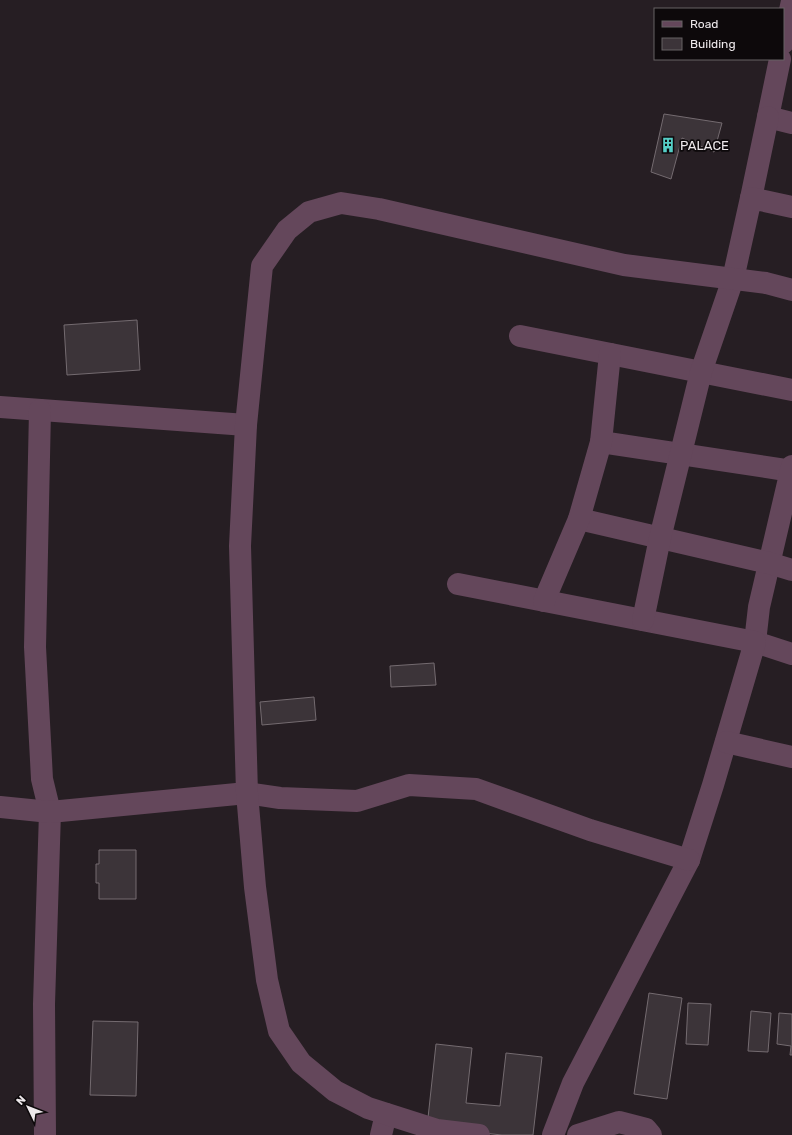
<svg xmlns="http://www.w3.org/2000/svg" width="792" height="1135" font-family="Rubik,sans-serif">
  <rect width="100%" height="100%" fill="#261e23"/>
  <g fill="#3c3439" stroke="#746b70">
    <polygon points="664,114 722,123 714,152 682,138 671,179 651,172"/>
    <polygon points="137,320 140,370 67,375 64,325"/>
    <polygon points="434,663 436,685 391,687 390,666"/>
    <polygon points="314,697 316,720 262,725 260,702"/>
    <polygon points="99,850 136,850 136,899 99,899 99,883 96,883 96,864 99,864"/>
    <polygon points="649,993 682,998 667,1099 634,1094"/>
    <polygon points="688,1003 711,1004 708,1045 686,1044"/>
    <polygon points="751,1011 771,1013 768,1052 748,1051"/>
    <polygon points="779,1013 792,1014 792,1055 790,1055 791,1046 777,1044"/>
    <polygon points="93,1021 138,1022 136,1096 90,1095"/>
    <polygon points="436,1044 472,1048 466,1103 500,1106 506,1053 542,1057 533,1135 502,1135 427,1127"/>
  </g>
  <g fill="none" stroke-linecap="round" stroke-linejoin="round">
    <g stroke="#64475b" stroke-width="22">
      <polyline points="783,43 792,1"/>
      <polyline points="780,59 768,117 792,123"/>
      <polyline points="751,198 768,117"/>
      <polyline points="520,336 792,390"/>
      <polyline points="0,407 246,425"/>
      <polyline points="40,410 35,647 42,779 50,812 44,1004 45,1135"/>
      <polyline points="601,442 792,471"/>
      <polyline points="792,466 759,607 755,642 792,654"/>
      <polyline points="579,519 769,563 792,570"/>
      <polyline points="458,584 755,642 713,785 689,860 573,1083 553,1135"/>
      <polyline points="544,601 579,519 601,442 610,354"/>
      <polyline points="643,620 660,538 701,372 733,279 751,198 792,207"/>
      <polyline points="726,742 792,757"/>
      <polyline points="0,807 50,812 247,793 280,798 357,801 409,785 476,789 590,830 689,860"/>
      <polyline points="381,1135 386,1114"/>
      <polyline points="479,1135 437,1130 368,1108 335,1091 301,1063 279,1031 267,980 255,887 247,793 240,546 246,425 262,266 287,230 309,212 341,203 379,209 624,265 766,283 792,290"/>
      <polyline points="578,1135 619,1122 646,1129 651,1135"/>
    </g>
  </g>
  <defs>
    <g id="building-bare" transform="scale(1.2)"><path d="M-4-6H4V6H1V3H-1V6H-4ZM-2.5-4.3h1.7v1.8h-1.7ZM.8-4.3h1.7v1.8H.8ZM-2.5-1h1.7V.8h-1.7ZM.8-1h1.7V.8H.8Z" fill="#55cec6" stroke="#0d090b" stroke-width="2.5" paint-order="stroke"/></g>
  </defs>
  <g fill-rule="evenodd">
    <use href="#building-bare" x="668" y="145"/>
  </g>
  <g text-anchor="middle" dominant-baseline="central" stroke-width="3.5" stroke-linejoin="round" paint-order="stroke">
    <g font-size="13" fill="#ede8eb" stroke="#0d090b" text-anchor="start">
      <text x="680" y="145">PALACE</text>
    </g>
  </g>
  <rect x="654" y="8" width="130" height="52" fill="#0d090b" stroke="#676265"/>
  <rect x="662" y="21" width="20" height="6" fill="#64475b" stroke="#676265"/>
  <text x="690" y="28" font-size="12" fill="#ede8eb">Road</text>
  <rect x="662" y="38" width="20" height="12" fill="#3c3439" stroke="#676265"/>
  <text x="690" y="48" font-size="12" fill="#ede8eb">Building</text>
  <g transform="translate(28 1107) rotate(313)" stroke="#0d090b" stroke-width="3" paint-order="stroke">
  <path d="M0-3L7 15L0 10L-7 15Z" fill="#ede8eb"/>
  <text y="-6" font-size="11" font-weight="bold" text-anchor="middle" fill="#ede8eb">N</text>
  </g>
</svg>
